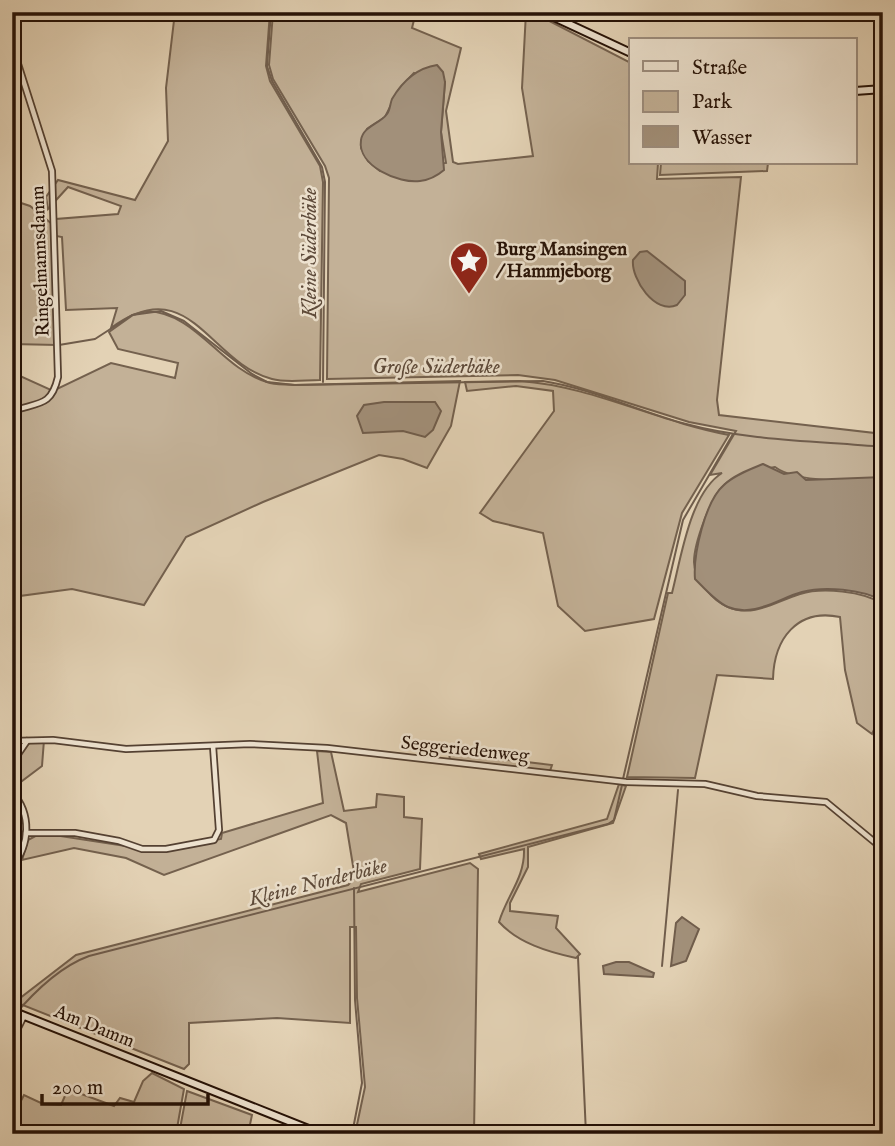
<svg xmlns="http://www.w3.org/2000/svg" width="895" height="1146" font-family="'IM FELL English',serif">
  <rect width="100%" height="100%" fill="#e3d2b5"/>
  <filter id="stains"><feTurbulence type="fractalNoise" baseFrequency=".00286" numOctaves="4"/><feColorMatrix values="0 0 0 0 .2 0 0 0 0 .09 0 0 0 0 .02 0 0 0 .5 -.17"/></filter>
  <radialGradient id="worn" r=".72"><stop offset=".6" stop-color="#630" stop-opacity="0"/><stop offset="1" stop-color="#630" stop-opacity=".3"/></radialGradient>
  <g fill="#c3b197" stroke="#74614e" stroke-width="2" fill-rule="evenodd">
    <path d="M175,12H270L266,66L270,81L320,166L323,182L320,380C305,380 286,383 272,379C209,363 190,270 111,328L117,308L66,310L62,237L56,236V219L118,214L121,206L68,187L48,209L46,197L58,180L135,200L168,141L166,88Z"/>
    <path d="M273,12H416L412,28L461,48L446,111L453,162L458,164L533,156L522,88L526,12H532L631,63V163H658L657,179L741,177L717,400L719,415L883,434V477C857,482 796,483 775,467C757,470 740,473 725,484C711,495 694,544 694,562C694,579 713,601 728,607C754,618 776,601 800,594C822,587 863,591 883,604V711L872,734L857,723L845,670L840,617C797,608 774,639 773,679L717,675L695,778L627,777L668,593H672C681,558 690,493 722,473L710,475L736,431L689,422L555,380L518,375L327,379L329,178L325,166L273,79L269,65ZM414,73L445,82L441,132L446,163L380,171L368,161L361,148L367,129L385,117L399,89Z"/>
    <polygon points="661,163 768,163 767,171 660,175"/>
    <polygon points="12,200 30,206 52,224 57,345 12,344"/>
    <path d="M147,311C197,313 220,368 267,382C275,385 285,384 294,385L460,381L451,426L427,468L403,459L379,455L263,502L186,537L144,605L72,589L12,597V377L18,375L53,391L111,363L175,378L178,363L118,349L109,332L133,315Z"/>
    <path d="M520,381C592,386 658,422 729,435L682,513L654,619L585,631L558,606L543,533L493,521L480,513L554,411L553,391L516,386L467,391L465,382Z"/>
    <polygon points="44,740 42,766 14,787 12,761 27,742"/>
    <polygon points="317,751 331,752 344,811 376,807 377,794 404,797 404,817 422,819 420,869 361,884 358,892 470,863 478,869 474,1134 355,1134 365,1087 357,998 356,927 350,927 350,1023 277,1018 189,1023 189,1064 184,1069 15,1002 76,955 348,885 355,878 346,823 331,815 164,875 126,858 74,848 22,860 28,840 41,833 158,851 221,839 222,833 323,803"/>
    <polygon points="449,753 552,765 550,771 450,760"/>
    <path d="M619,784L626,786L613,823L528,847V867L510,903V911L558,916L556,928L580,954L576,958C548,952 518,943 499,922C507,895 525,878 524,849L481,859L479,854L607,819Z"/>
    <polygon points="152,1073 184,1089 176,1134 13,1134 15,1129 12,1118 24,1095 43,1104 61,1105 68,1089 114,1106 120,1098 134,1102 143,1081"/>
    <polygon points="187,1091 252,1115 248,1134 179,1134"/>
  </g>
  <g fill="#a2907a" stroke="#705d4c" stroke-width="2">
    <path d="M437,65L443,72L445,82L441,132L444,170C437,176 429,180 420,181C399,184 357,166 361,140C363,126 380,124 387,114C390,110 390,104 392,99C402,82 417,68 437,65Z"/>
    <path d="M647,251L685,281V295L677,305C655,315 631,279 633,260L640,252Z"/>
    <polygon points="384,402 435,402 441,411 433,430 425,437 403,431 363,433 357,416 364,405"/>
    <path d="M763,464L784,474L797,472L806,480L883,477V601C862,589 824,586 802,592C779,598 754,618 728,607C716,602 704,588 695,579C693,555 705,501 724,485C734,475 751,469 763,464Z"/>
    <polygon points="682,917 699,929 686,961 671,966 676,923"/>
    <polygon points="616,962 629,962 654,973 653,977 604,974 603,966"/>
  </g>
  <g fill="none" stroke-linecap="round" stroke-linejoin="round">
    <g stroke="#705d4c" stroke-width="2">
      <polyline points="271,12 267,66 272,81 322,167 325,182 323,382"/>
      <path d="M59,345L95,339L132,315L161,311L184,321L252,374L267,382L295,385L543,381C593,389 638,411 686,424C749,441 818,441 883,447"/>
      <polyline points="623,779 683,520 733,434"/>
      <polyline points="578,957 586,1134"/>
      <polyline points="662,966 678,790"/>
      <path d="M12,1018C32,994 59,967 89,956L608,824L614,820L622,785"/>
      <polyline points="352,1134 362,1083 355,1000 354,888"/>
    </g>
    <g stroke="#544132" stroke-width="8">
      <g id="street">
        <path d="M12,45L52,171L58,377C51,407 39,402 12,411"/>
        <polyline points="12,741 53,740 126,749 250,744 327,748 626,782 705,784 757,796 826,802 883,849"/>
        <polyline points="12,763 27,741"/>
        <path d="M12,792C32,814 30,845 12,867"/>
        <polyline points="26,833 75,833 119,841 142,849 166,849 214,840 219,830 213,746"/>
        <polyline points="12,1040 24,1016"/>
      </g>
    </g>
    <g stroke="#251106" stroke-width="10">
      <g id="secondary">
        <polyline points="543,12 631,53"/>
        <polyline points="855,91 883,89"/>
        <polyline points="12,1011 321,1134"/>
      </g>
    </g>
    <use href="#street" stroke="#ede2cf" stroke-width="4.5"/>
    <use href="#secondary" stroke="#ede2cf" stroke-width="6"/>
  </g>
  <defs>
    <g id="sight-pin" transform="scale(2.0125)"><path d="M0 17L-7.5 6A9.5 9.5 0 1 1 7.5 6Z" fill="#8f2418" stroke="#ede2cf"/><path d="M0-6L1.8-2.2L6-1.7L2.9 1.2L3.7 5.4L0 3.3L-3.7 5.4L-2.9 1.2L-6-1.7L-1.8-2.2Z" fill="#fff"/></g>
  </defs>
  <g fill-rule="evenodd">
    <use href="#sight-pin" x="469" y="261"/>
  </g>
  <g text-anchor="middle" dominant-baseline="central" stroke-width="5" stroke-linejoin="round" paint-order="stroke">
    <g font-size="19" font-weight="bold" fill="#251106" stroke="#ede2cf" text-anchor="start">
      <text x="496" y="250">Burg Mansingen<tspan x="496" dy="22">/ Hammjeborg</tspan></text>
    </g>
    <g font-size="19" fill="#251106" stroke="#ede2cf">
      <text transform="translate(41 261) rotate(-92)">Ringelmannsdamm</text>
      <text transform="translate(465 750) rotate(6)">Seggeriedenweg</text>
      <text transform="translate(94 1027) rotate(22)">Am Damm</text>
    </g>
    <g font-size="21" font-style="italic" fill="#5d4a3a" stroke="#ede2cf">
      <text transform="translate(310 253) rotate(-90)">Kleine Süderbäke</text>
      <text x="436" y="367">Große Süderbäke</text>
      <text transform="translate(318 883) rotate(-14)">Kleine Norderbäke</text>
    </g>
  </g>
  <rect width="895" height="1146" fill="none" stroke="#e3d2b5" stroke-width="42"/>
  <rect x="14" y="14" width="867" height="1118" fill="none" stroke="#251106" stroke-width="3.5"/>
  <rect x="21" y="21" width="853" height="1104" fill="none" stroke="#251106" stroke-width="2"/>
  <rect x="629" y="38" width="228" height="126" fill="#ede2cf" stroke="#9d8e7f" stroke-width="2"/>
  <rect x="643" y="61" width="35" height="10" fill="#ede2cf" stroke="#9d8e7f" stroke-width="2"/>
  <text x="692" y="74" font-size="21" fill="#251106">Straße</text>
  <rect x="643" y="91" width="35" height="21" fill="#c3b197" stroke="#9d8e7f" stroke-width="2"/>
  <text x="692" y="108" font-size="21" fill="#251106">Park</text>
  <rect x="643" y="126" width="35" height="21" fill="#a2907a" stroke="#9d8e7f" stroke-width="2"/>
  <text x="692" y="144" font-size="21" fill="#251106">Wasser</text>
  <path d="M42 1094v10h166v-10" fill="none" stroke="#251106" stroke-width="3.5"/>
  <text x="52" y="1094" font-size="21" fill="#251106" stroke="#ede2cf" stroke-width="5" paint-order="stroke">200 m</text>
  <rect width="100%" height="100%" filter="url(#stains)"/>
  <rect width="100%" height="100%" fill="url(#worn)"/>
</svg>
